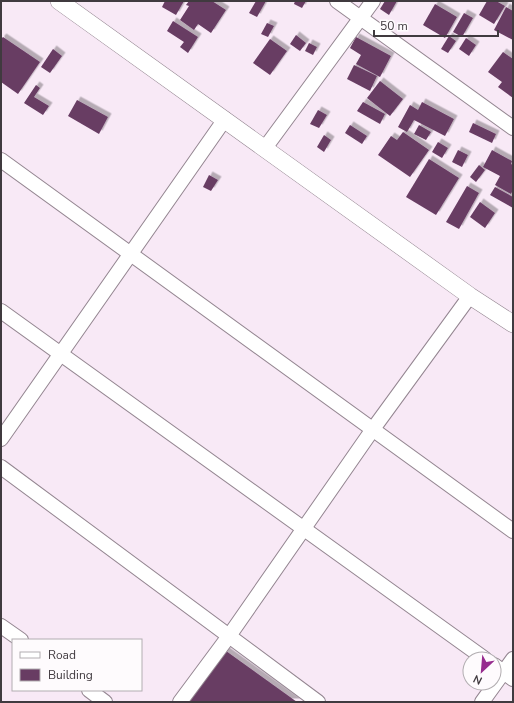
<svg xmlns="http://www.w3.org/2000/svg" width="514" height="703" font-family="'Nunito Sans',sans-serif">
  <defs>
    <filter id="shadow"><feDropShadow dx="3.5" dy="-3.5" stdDeviation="0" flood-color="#0004"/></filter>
  </defs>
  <rect width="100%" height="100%" fill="#f8e9f6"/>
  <g fill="#683c63" filter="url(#shadow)">
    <polygon points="165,1 184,1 176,15 162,7"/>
    <polygon points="189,1 212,1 226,10 211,33 198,24 194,30 180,20 189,6 186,5"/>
    <polygon points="256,1 266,1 257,17 249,13"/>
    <polygon points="295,1 306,1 302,8 294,4"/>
    <polygon points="385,1 397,1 389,15 380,9"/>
    <polygon points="487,1 496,1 505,6 494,24 479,15"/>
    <polygon points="435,4 457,17 445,38 423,25"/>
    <polygon points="506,7 513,11 513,40 494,30"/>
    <polygon points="464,13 473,18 462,37 453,32"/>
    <polygon points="173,21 198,37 188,53 180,47 184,42 167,31"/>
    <polygon points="267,23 274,26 268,37 261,34"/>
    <polygon points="296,35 306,43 300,51 290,44"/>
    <polygon points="449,36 456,41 448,53 441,49"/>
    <polygon points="3,37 40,62 18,94 1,82 1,39"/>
    <polygon points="356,37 391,56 380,77 356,64 361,55 350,48"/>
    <polygon points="466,38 476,45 469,56 459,49"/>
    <polygon points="270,39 287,51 270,75 253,63"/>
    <polygon points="309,43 317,47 313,55 305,51"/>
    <polygon points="53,49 62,56 50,73 41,67"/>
    <polygon points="503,52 513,59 513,98 498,87 502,82 488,72"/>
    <polygon points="354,65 377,76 370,91 347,79"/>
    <polygon points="380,81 403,99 390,116 367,98"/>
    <polygon points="36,85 40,88 34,97 49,106 43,115 24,103"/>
    <polygon points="77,100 108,117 99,134 68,116"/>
    <polygon points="363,102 385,114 380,124 357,111"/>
    <polygon points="422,102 454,119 445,136 414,120 407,132 398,127 410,105 418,110"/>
    <polygon points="318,110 327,115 319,128 310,124"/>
    <polygon points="473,123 496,134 492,143 469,132"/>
    <polygon points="350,125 367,136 362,144 345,133"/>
    <polygon points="419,125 431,132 426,140 414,134"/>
    <polygon points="403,132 429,150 410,177 378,155 391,136 397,140"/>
    <polygon points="324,135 331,140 324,152 317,147"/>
    <polygon points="438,142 448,148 442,158 432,152"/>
    <polygon points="458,150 468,155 462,167 452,162"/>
    <polygon points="492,150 512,161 511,164 513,165 513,190 511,194 495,185 500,176 483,167"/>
    <polygon points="429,159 459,178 436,215 406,197"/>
    <polygon points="479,165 485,170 476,182 470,177"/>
    <polygon points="209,175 218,180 211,191 203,187"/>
    <polygon points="467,186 479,193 459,229 446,222"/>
    <polygon points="495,187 513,197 513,208 490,195"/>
    <polygon points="480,202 495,213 485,228 470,217"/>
    <polygon points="226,651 297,702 188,702"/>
  </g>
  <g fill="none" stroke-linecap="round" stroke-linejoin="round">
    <g stroke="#948691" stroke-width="16">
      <g id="minor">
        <polyline points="337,1 513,128"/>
        <polyline points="265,148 373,1"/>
        <polyline points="1,160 513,531"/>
        <polyline points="1,311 485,659"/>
        <polyline points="1,439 225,119"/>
        <polyline points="1,467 318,702"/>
        <polyline points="1,626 21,640"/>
        <polyline points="494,665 513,679"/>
        <polyline points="89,690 105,702"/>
        <polyline points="180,702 229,636 373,429 470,296"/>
        <polyline points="482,702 513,659"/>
      </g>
    </g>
    <g stroke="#948691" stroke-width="18">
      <polyline id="tertiary" points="59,1 470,296 513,324"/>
    </g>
    <use href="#minor" stroke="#fff" stroke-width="14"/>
    <use href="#tertiary" stroke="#fff" stroke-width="17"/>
  </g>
  <rect width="514" height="703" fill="none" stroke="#403a3f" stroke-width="4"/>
  <rect x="12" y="639" width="130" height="52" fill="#fefbfd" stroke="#b2aeb1"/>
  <rect x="20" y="652" width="20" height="6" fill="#ffffff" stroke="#b2aeb1"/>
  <text x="48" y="659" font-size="12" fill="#403a3f">Road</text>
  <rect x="20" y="669" width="20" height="12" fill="#683c63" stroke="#b2aeb1"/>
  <text x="48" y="679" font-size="12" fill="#403a3f">Building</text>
  <g transform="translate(482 671) rotate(206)"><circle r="19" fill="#fefbfd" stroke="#b2aeb1"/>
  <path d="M0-3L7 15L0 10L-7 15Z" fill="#962c8e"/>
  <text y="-6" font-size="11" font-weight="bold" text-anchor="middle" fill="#403a3f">N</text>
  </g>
  <path d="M374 30v6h124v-6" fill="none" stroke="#403a3f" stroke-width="2"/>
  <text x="380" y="30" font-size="12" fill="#403a3f" stroke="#fefbfd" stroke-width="3" paint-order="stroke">50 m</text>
</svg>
